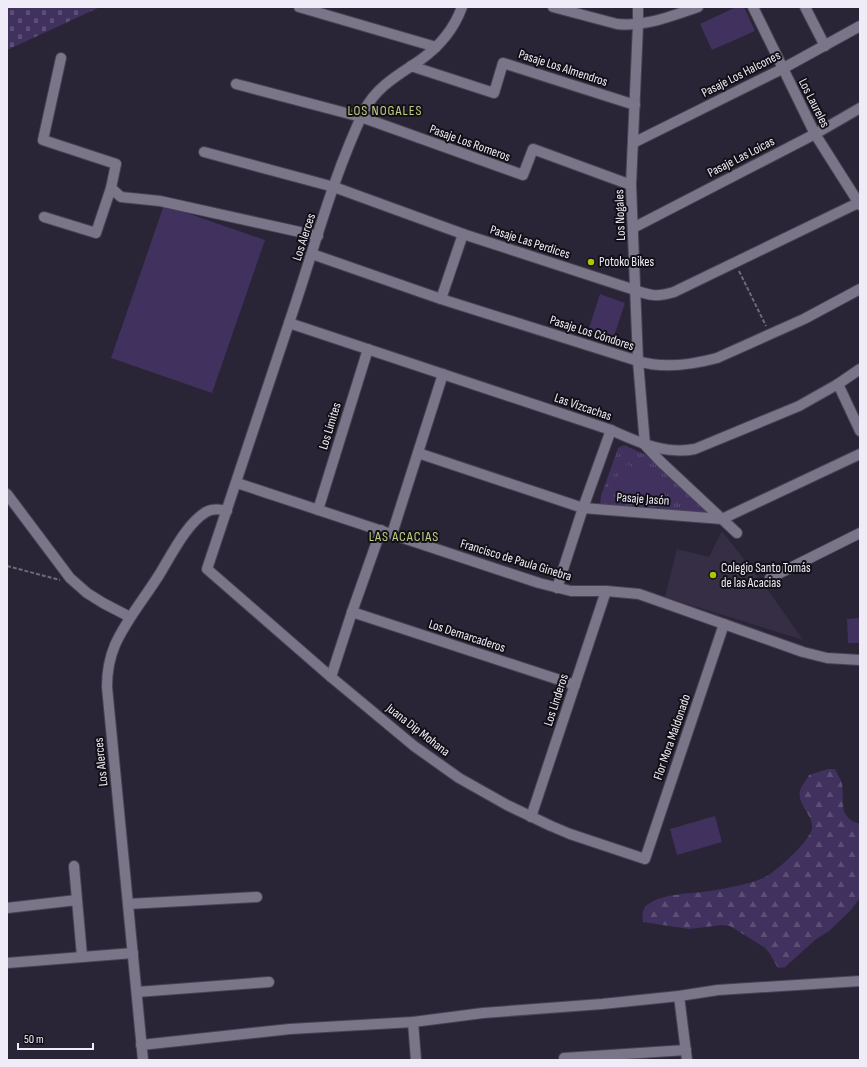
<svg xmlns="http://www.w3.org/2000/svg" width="867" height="1067" font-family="'Sofia Sans Condensed',sans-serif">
  <defs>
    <pattern id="grass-tufts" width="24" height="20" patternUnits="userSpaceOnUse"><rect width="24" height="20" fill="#40315e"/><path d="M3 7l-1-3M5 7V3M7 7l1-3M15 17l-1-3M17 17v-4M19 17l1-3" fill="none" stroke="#5c4f76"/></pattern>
    <pattern id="forest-firs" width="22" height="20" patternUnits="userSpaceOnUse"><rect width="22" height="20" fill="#40315e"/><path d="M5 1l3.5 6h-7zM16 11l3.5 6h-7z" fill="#5c4f76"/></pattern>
    <pattern id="cemetery-stones" width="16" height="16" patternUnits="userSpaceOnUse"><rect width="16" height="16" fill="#40315e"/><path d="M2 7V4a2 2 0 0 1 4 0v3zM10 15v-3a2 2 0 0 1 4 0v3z" fill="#5c4f76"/></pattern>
  </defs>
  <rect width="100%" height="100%" fill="#2a2536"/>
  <polygon fill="#352e45" points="722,531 770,593 803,640 665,597 677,549 709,557"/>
  <polygon fill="url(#grass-tufts)" points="624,445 646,455 708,513 600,505 601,496 618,448"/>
  <path fill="url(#forest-firs)" d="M828,769H835C837,774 841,779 842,784C845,802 837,817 860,824V898L850,911L829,931L815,940L785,967L778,968L770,954L765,948L730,926L722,925L689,929L643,922C642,915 642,910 647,905C662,893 691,894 709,891C727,888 748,885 765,877C776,872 812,839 812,828C813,814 797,805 800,791C801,786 807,780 809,775Z"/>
  <polygon fill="url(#cemetery-stones)" points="7,7 100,7 7,50"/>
  <g fill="#40315e">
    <polygon points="736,7 744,7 755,31 712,50 700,24"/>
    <polygon points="164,205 265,240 212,393 111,358"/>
    <polygon points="600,294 625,303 613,339 588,331"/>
    <polygon points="622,463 667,479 659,503 614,487"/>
    <polygon points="860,618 860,643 848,643 847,619"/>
    <polygon points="715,816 722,842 677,855 670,829"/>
  </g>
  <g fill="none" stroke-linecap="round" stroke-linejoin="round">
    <g stroke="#484352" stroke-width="12">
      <g id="street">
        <polyline points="299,7 436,47"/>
        <path d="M462,7C454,29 439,47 419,61C398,75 376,87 364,111C335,172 317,238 296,302C267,391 237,480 207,569L331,677L414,746L459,778L507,805L551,826L570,834L645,859L724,624"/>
        <path d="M553,7L617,24C646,27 671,16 698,7"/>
        <polyline points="638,7 638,25 631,185 638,361 645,445 661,462 737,533"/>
        <polyline points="753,7 815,134 860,205"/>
        <polyline points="805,7 825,46"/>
        <polyline points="61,58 43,140 116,164 111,188 121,197 160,201 318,236"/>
        <polyline points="411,66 494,93 503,63 635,105"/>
        <polyline points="236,84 361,117 523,175 533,149 631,185"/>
        <polyline points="633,143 782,69 860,26"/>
        <path d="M204,152L334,187L463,234L635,290C650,296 658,297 674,292L860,202"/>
        <polyline points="44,217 96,233 111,188"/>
        <polyline points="633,228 815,134 860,108"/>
        <path d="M312,254L441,299L638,361C663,369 691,365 717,358L804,319L860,289"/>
        <polyline points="441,299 463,234"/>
        <path d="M289,323L611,430C638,442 665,455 695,449L799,406L838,384L860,369"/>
        <polyline points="838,384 860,431"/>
        <polyline points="418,453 583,508 722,519 860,454"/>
        <polyline points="237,483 539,583 571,591 606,591 639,594 803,652 827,658 860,660"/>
        <polyline points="7,494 70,578 87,593 103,603 130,617"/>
        <polyline points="318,510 368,349"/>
        <polyline points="392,534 443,374"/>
        <polyline points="770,578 860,533"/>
        <polyline points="557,588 583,508 611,430"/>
        <polyline points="352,612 575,685"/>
        <polyline points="331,677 352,612 381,530"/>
        <polyline points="531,817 606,591"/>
        <polyline points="74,866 82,956"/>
        <polyline points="128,904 257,897"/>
        <polyline points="7,908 77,900"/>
        <polyline points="7,963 133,953"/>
        <polyline points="137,992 269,982"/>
        <polyline points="679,996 687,1060"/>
        <polyline points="413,1022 416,1060"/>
        <polyline points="141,1045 290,1029 413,1022 483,1013 602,1004 679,996 718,990 860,981"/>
        <polyline points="564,1058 686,1050"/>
        <path d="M143,1060L107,687C107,673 109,659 115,645C126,620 144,599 159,575C171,556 186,524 206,512C213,508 220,509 227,511"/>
      </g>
    </g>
    <g stroke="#6f6a7a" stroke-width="2" stroke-dasharray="4 2" stroke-linecap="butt">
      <polyline points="739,271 766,326"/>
      <polyline points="7,566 60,580"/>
    </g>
    <use href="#street" stroke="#7a7589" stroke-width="10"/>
  </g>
  <g fill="#b1c500" stroke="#121017" stroke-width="1.5">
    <circle cx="591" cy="262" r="4"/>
    <circle cx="713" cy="575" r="4"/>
  </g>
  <g text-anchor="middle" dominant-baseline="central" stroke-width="4" stroke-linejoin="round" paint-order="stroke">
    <g font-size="13" fill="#efecf8" stroke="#121017">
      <text transform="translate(563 68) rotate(18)">Pasaje Los Almendros</text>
      <text transform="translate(741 74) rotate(-27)">Pasaje Los Halcones</text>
      <text transform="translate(814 103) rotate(63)">Los Laureles</text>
      <text transform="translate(470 143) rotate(20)">Pasaje Los Romeros</text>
      <text transform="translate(741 157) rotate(-27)">Pasaje Las Loicas</text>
      <text transform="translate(620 215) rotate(-92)">Los Nogales</text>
      <text transform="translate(304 237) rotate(-72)">Los Alerces</text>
      <text transform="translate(530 242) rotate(18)">Pasaje Las Perdices</text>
      <text transform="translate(592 333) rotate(18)">Pasaje Los Cóndores</text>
      <text transform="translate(583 407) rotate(19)">Las Vizcachas</text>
      <text transform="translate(330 426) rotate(-73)">Los Límites</text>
      <text transform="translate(643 499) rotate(4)">Pasaje Jasón</text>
      <text transform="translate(516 560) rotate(17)">Francisco de Paula Ginebra</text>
      <text transform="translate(467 636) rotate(18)">Los Demarcaderos</text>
      <text transform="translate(556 700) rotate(-72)">Los Linderos</text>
      <text transform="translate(418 730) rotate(38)">Juana Dip Mohana</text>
      <text transform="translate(672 737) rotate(-71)">Flor Mora Maldonado</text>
      <text transform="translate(101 762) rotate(-96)">Los Alerces</text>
    </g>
    <g font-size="13" fill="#efecf8" stroke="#121017" text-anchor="start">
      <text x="599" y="262">Potoko Bikes</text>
      <text x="721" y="568">Colegio Santo Tomás<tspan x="721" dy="15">de las Acacias</tspan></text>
    </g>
    <g font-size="14" letter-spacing="1" fill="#c0ce82" stroke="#121017">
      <text x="385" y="110">LOS NOGALES</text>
      <text x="404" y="536">LAS ACACIAS</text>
    </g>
  </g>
  <rect width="867" height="1067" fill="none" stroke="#efecf8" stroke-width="16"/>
  <path d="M18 1043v6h75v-6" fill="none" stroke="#efecf8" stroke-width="2"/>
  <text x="24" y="1043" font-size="12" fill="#efecf8" stroke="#121017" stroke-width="3" paint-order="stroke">50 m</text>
</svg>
